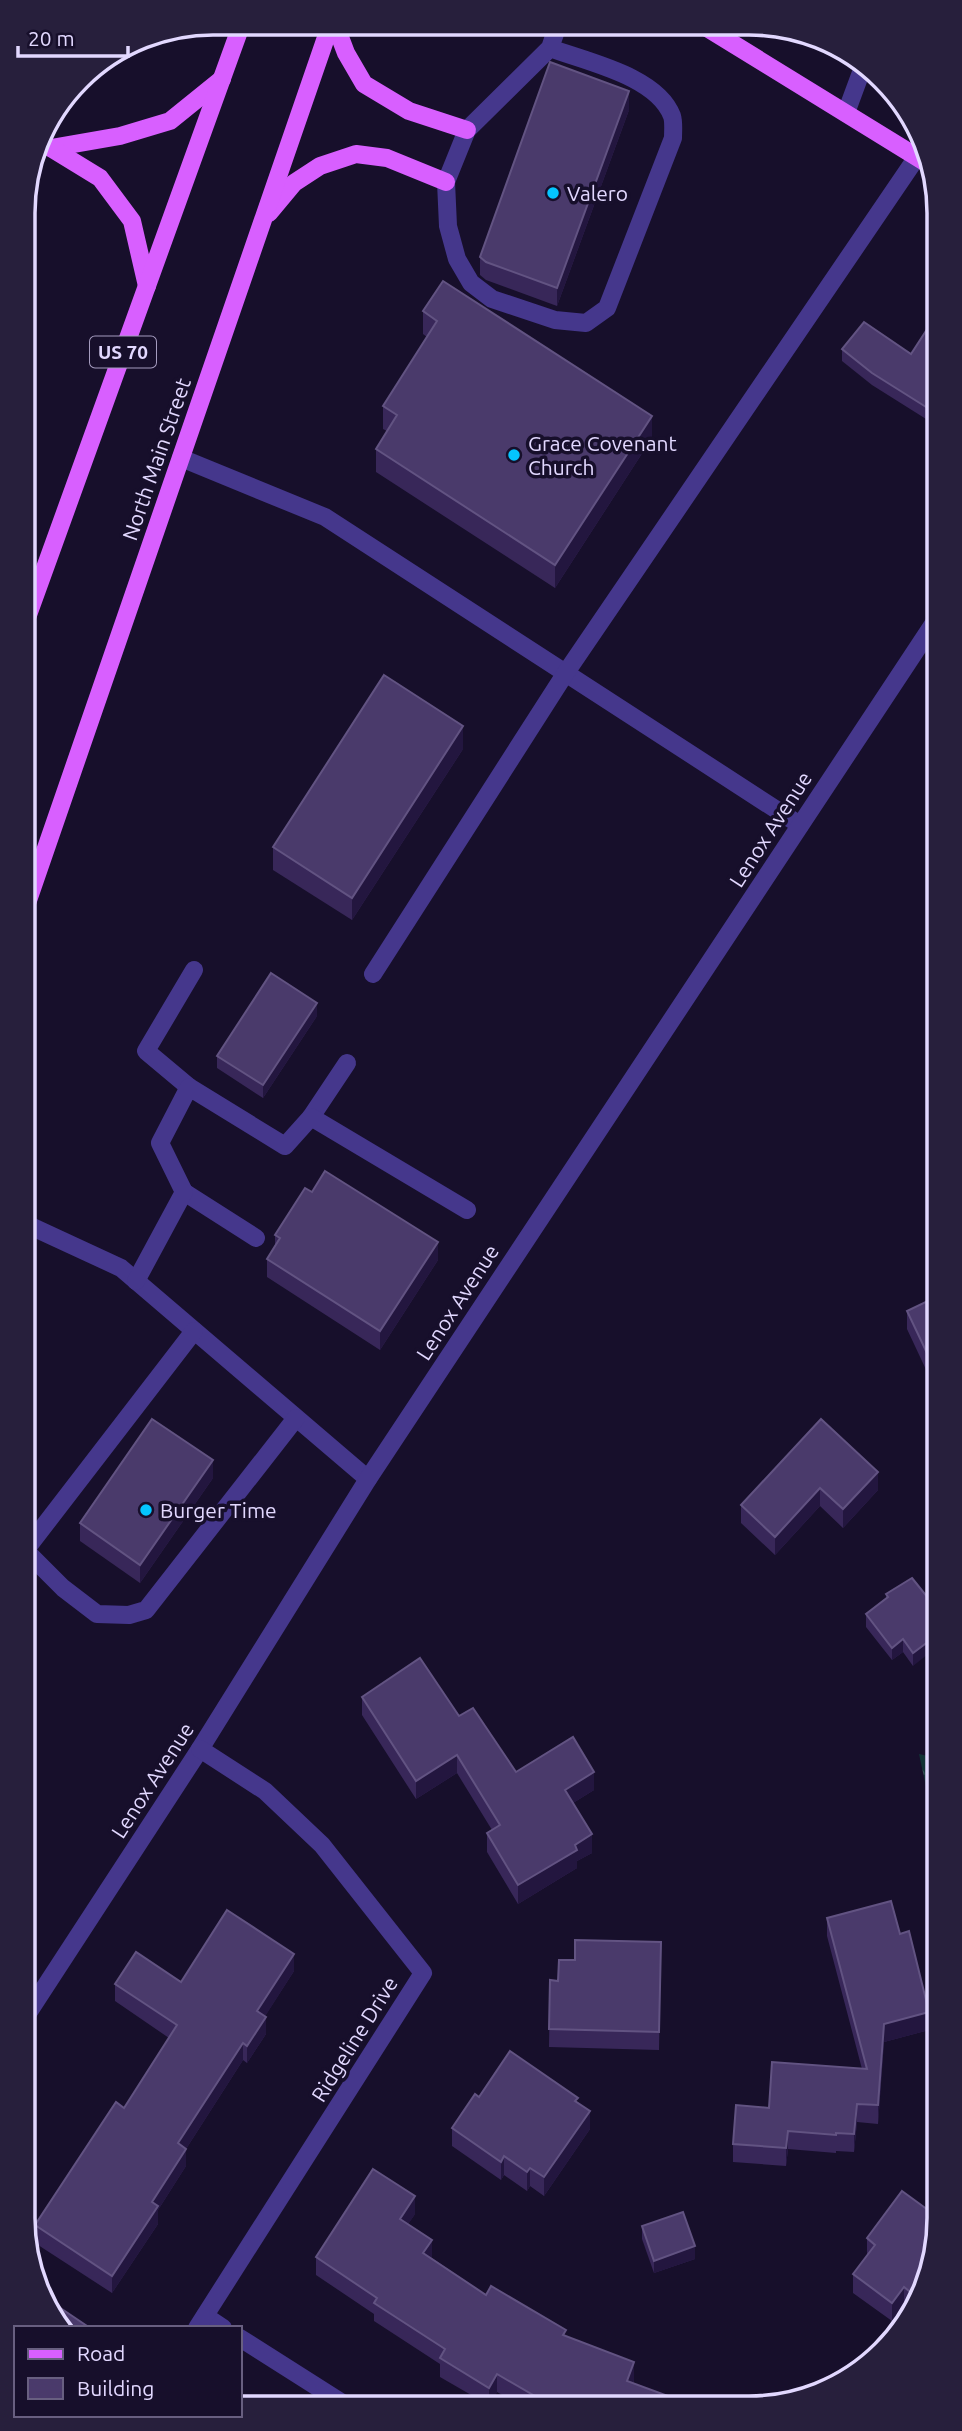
<svg xmlns="http://www.w3.org/2000/svg" width="962" height="2431" font-family="Ubuntu,sans-serif">
  <defs>
    <pattern id="park-crowns" width="20" height="18" patternUnits="userSpaceOnUse" patternTransform="scale(1.75)"><rect width="20" height="18" fill="#113235"/><path d="M2 6a3 3 0 1 1 6 0M12 15a3 3 0 1 1 6 0" fill="none" stroke="#334f53"/></pattern>
  </defs>
  <rect width="100%" height="100%" fill="#170f2b"/>
  <polygon fill="url(#park-crowns)" points="919,1754 937,1758 938,1842"/>
  <g fill="none" stroke-linecap="round" stroke-linejoin="round">
    <g stroke="#45378c" stroke-width="18">
      <path d="M550,48C587,62 657,76 672,116C674,122 673,131 673,138L607,308L586,323L555,320L492,299L471,283L457,259L448,226L446,182L467,130L550,48L558,25"/>
      <polyline points="846,113 863,67"/>
      <polyline points="181,458 325,517 800,825"/>
      <polyline points="373,974 565,674 923,148"/>
      <polyline points="189,1087 146,1051 194,970"/>
      <polyline points="311,1117 347,1063"/>
      <polyline points="184,1192 256,1238"/>
      <polyline points="26,1224 121,1268 368,1479"/>
      <polyline points="136,1281 184,1192 160,1143 189,1087 285,1146 311,1117 467,1210"/>
      <polyline points="27,1548 194,1331"/>
      <polyline points="27,1552 63,1588 97,1614 129,1615 146,1610 296,1418"/>
      <polyline points="28,2013 200,1749 368,1479 934,623"/>
      <polyline points="205,2316 223,2328"/>
      <polyline points="197,2328 423,1973 322,1845 265,1791 200,1749"/>
      <polyline points="240,2338 344,2404"/>
    </g>
    <g stroke="#d85fff" stroke-width="18">
      <polyline points="335,24 346,53 364,84 409,111 467,130"/>
      <polyline points="704,26 933,167"/>
      <polyline points="51,148 120,136 170,121 222,79"/>
      <polyline points="51,148 100,178 132,221 147,286"/>
      <polyline points="269,213 294,183 320,166 356,154 387,158 446,182"/>
      <polyline points="24,626 242,23"/>
      <polyline points="25,909 331,23"/>
    </g>
  </g>
  <g fill="#382759">
    <polygon points="629,110 557,306 486,280 480,275 480,257"/>
    <polygon points="423,311 652,438 555,588 376,472 376,449 387,431 383,429 383,406 427,337 423,334"/>
    <polygon points="933,320 934,424 872,385 842,361 842,349 911,354"/>
    <polygon points="463,749 352,920 273,870 273,847"/>
    <polygon points="317,1016 263,1098 217,1068 217,1056"/>
    <polygon points="275,1235 438,1260 380,1350 267,1277 267,1259 275,1246"/>
    <polygon points="936,1297 936,1391 907,1329 907,1311"/>
    <polygon points="878,1472 878,1490 843,1528 820,1506 775,1555 741,1523 741,1505"/>
    <polygon points="213,1478 140,1583 80,1541 80,1523"/>
    <polygon points="886,1594 937,1609 913,1666 903,1652 892,1660 866,1627 866,1614 886,1598"/>
    <polygon points="362,1697 459,1716 516,1772 594,1790 573,1803 592,1853 577,1861 577,1868 518,1904 487,1852 487,1833 492,1830 457,1773 416,1799 362,1715"/>
    <polygon points="827,1918 900,1934 929,2030 884,2042 878,2124 857,2122 854,2152 836,2151 836,2153 788,2149 786,2166 733,2162 733,2144 769,2108 862,2069 827,1936"/>
    <polygon points="661,1942 659,2050 549,2047 550,1980 558,1981"/>
    <polygon points="294,1971 265,2016 266,2034 247,2063 243,2060 186,2149 186,2166 158,2210 158,2224 112,2293 35,2243 35,2225 124,2108 169,2038 115,2001 115,1984 181,1982"/>
    <polygon points="479,2097 578,2103 590,2129 544,2196 530,2186 527,2191 504,2175 501,2180 452,2146 452,2128"/>
    <polygon points="415,2214 408,2224 432,2258 486,2295 566,2336 634,2380 633,2384 684,2402 516,2403 497,2392 491,2403 485,2403 440,2377 440,2364 374,2321 374,2314 316,2275 316,2257"/>
    <polygon points="642,2226 695,2259 654,2273 642,2239"/>
    <polygon points="939,2230 909,2309 904,2305 892,2321 853,2293 853,2274 867,2255 867,2238"/>
  </g>
  <g fill="#23163f">
    <polygon points="629,91 629,110 557,306 557,288"/>
    <polygon points="652,416 652,438 555,588 555,565"/>
    <polygon points="463,726 463,749 352,920 352,898"/>
    <polygon points="317,1003 317,1016 263,1098 263,1085"/>
    <polygon points="438,1242 438,1260 380,1350 380,1331"/>
    <polygon points="213,1460 213,1478 140,1583 140,1565"/>
    <polygon points="878,1472 878,1490 843,1528 843,1509"/>
    <polygon points="820,1488 820,1506 775,1555 775,1537"/>
    <polygon points="937,1635 937,1647 913,1666 913,1653"/>
    <polygon points="903,1639 903,1652 892,1660 892,1648"/>
    <polygon points="457,1755 457,1773 416,1799 416,1781"/>
    <polygon points="594,1772 594,1790 565,1808 565,1790"/>
    <polygon points="592,1834 592,1853 577,1861 577,1868 518,1904 518,1885 575,1845"/>
    <polygon points="294,1954 294,1971 257,2029 257,2011"/>
    <polygon points="929,2012 929,2030 884,2042 878,2124 878,2105 884,2024"/>
    <polygon points="266,2017 266,2034 247,2063 247,2046"/>
    <polygon points="243,2043 243,2060 186,2149 186,2166 158,2210 158,2224 112,2293 112,2276 152,2202 178,2143"/>
    <polygon points="857,2104 857,2122 854,2152 854,2134"/>
    <polygon points="590,2111 590,2129 544,2196 544,2177"/>
    <polygon points="788,2131 788,2149 786,2166 786,2148"/>
    <polygon points="504,2156 504,2175 501,2180 501,2162"/>
    <polygon points="530,2168 530,2186 527,2191 527,2172"/>
    <polygon points="415,2196 415,2214 400,2237 400,2219"/>
    <polygon points="432,2240 432,2258 423,2253"/>
    <polygon points="695,2246 695,2259 654,2273 654,2261"/>
    <polygon points="904,2287 904,2305 892,2321 892,2303"/>
    <polygon points="634,2362 634,2380 627,2400 627,2381"/>
    <polygon points="497,2374 497,2392 491,2403 489,2403 489,2388"/>
  </g>
  <g fill="#4a3a6b" stroke="#625382" stroke-width="2">
    <polygon points="550,62 629,91 557,288 486,262 480,257"/>
    <polygon points="443,281 652,416 555,565 376,449 397,415 383,406 437,321 423,311"/>
    <polygon points="933,320 934,412 872,373 842,349 864,322 911,354"/>
    <polygon points="384,675 463,726 352,898 273,847"/>
    <polygon points="271,973 317,1003 263,1085 217,1056"/>
    <polygon points="325,1171 438,1242 380,1331 267,1259 280,1238 275,1235 305,1188 312,1192"/>
    <polygon points="936,1297 936,1372 907,1311"/>
    <polygon points="152,1419 213,1460 140,1565 80,1523"/>
    <polygon points="821,1419 878,1472 843,1509 820,1488 775,1537 741,1505"/>
    <polygon points="912,1578 937,1609 937,1635 913,1653 903,1639 892,1648 866,1614 888,1597 886,1594"/>
    <polygon points="420,1658 459,1716 473,1708 516,1772 573,1737 594,1772 565,1790 592,1834 575,1845 577,1850 518,1885 487,1833 500,1825 457,1755 416,1781 362,1697"/>
    <polygon points="891,1901 900,1934 909,1931 929,2012 884,2024 878,2105 857,2104 854,2134 836,2133 836,2135 788,2131 786,2148 733,2144 736,2105 769,2108 772,2062 867,2069 827,1918"/>
    <polygon points="227,1910 294,1954 257,2011 266,2017 247,2046 243,2043 178,2143 186,2149 152,2202 158,2206 112,2276 35,2225 116,2102 124,2108 177,2025 115,1984 136,1952 181,1982"/>
    <polygon points="575,1940 661,1942 659,2032 549,2029 550,1980 558,1981 559,1960 575,1960"/>
    <polygon points="510,2051 578,2098 575,2101 590,2111 544,2177 530,2168 527,2172 504,2156 501,2162 452,2128 475,2094 479,2097"/>
    <polygon points="373,2169 415,2196 400,2219 432,2240 423,2253 486,2295 491,2286 566,2330 563,2335 634,2362 627,2381 684,2402 547,2403 497,2374 489,2388 440,2358 445,2349 374,2303 377,2298 316,2257"/>
    <polygon points="902,2191 939,2218 939,2230 914,2295 904,2287 892,2303 853,2274 875,2245 867,2238"/>
    <polygon points="683,2212 695,2246 654,2261 642,2226"/>
    <polygon points="50,2301 90,2328 67,2328"/>
  </g>
  <g fill="#04c5ff" stroke="#170f2b" stroke-width="2.5">
    <circle cx="553" cy="193" r="7"/>
    <circle cx="514" cy="455" r="7"/>
    <circle cx="146" cy="1510" r="7"/>
  </g>
  <g text-anchor="middle" dominant-baseline="central" stroke-width="7" stroke-linejoin="round" paint-order="stroke">
    <rect fill="#170f2b" stroke="#a59cbf" stroke-width="2" x="90" y="336.5" width="66" height="31" rx="5"/>
    <g font-size="19" font-weight="bold" fill="#e2d8ff">
      <text x="123" y="352">US 70</text>
    </g>
    <g font-size="21" fill="#e2d8ff" stroke="#170f2b" text-anchor="start">
      <text x="567" y="193">Valero</text>
      <text x="528" y="443">Grace Covenant<tspan x="528" dy="24">Church</tspan></text>
      <text x="160" y="1510">Burger Time</text>
    </g>
    <g font-size="21" fill="#e2d8ff" stroke="#170f2b">
      <text transform="translate(156 459) rotate(-71)">North Main Street</text>
      <text transform="translate(770 829) rotate(-57)">Lenox Avenue</text>
      <text transform="translate(457 1302) rotate(-57)">Lenox Avenue</text>
      <text transform="translate(152 1780) rotate(-57)">Lenox Avenue</text>
      <text transform="translate(354 2039) rotate(-58)">Ridgeline Drive</text>
    </g>
  </g>
  <path d="M0 0H962V2431H0ZM213 35H749A178 178 0 0 1 927 213V2218A178 178 0 0 1 749 2396H213A178 178 0 0 1 35 2218V213A178 178 0 0 1 213 35Z" fill="#271f3c" fill-rule="evenodd"/>
  <path fill="none" stroke="#e2d8ff" stroke-width="3.5" d="M213 35H749A178 178 0 0 1 927 213V2218A178 178 0 0 1 749 2396H213A178 178 0 0 1 35 2218V213A178 178 0 0 1 213 35Z"/>
  <rect x="14" y="2326" width="228" height="91" fill="#170f2b" stroke="#685f80" stroke-width="2"/>
  <rect x="28" y="2349" width="35" height="10" fill="#d85fff" stroke="#685f80" stroke-width="2"/>
  <text x="77" y="2361" font-size="21" fill="#e2d8ff">Road</text>
  <rect x="28" y="2378" width="35" height="21" fill="#4a3a6b" stroke="#685f80" stroke-width="2"/>
  <text x="77" y="2396" font-size="21" fill="#e2d8ff">Building</text>
  <path d="M18 46v10h110v-10" fill="none" stroke="#e2d8ff" stroke-width="3.5"/>
  <text x="28" y="46" font-size="21" fill="#e2d8ff" stroke="#170f2b" stroke-width="5" paint-order="stroke">20 m</text>
</svg>
